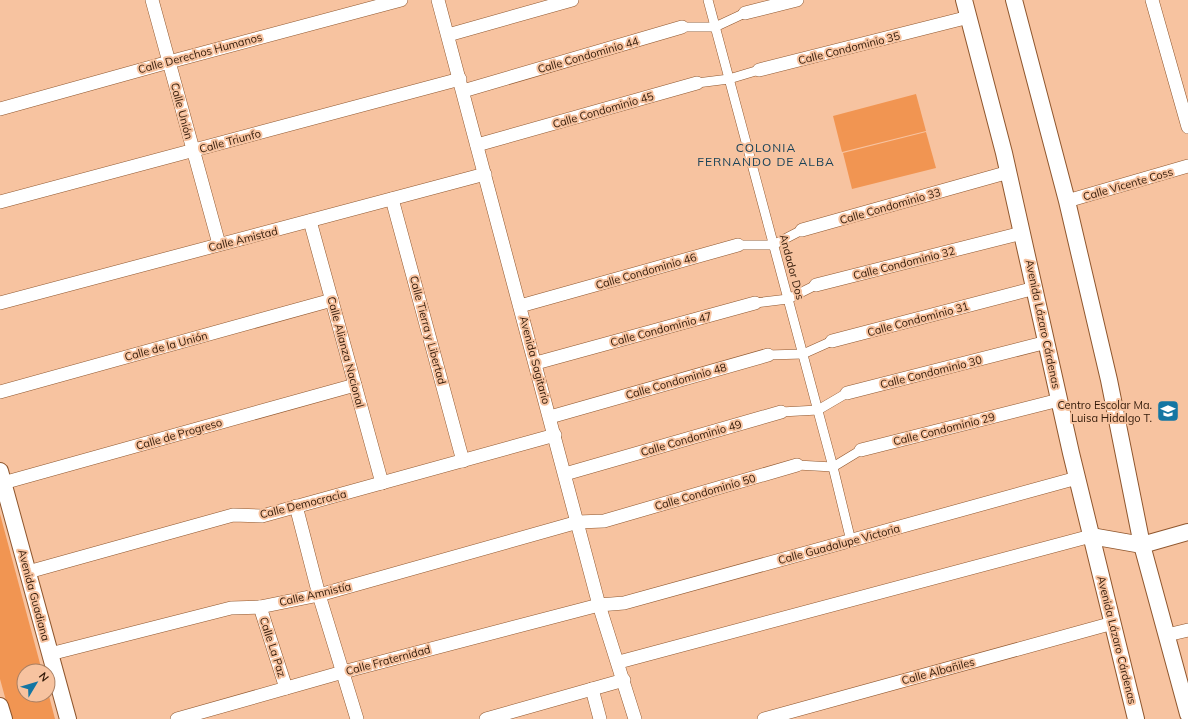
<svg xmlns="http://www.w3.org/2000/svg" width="1188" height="719" font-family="Mulish,sans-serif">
  <rect width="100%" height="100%" fill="#f7c3a0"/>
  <g fill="#f19552">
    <polygon points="916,94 926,131 842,152 833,116"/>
    <polygon points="926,132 936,168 852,189 843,153"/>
    <polygon points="0,514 42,671 24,671 24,695 48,695 48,692 55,719 11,719 0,679"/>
  </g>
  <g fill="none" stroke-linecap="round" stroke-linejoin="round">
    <g stroke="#8f562d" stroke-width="10">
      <g id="pedestrian">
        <polyline points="708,0 833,467 851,541"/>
        <polyline points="682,27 715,27 745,13"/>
        <polyline points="697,83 729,79 759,70"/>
        <polyline points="738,245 773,245 802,230"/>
        <polyline points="755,303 788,299 816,285"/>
        <polyline points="768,355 803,354 832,341"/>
        <polyline points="781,412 818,410 847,393"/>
        <polyline points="797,465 833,467 861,450"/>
      </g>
    </g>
    <g stroke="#8f562d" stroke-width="14">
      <g id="minor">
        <polyline points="152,0 219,244"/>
        <polyline points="438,0 599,605 635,719"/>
        <polyline points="1152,0 1188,127"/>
        <polyline points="745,13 797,0"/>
        <polyline points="448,35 572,0"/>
        <polyline points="759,70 969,17"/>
        <polyline points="463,91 682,27"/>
        <polyline points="0,109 169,62 401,0"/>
        <polyline points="477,145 697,83"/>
        <polyline points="392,199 463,461"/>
        <polyline points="1067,201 1188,166"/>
        <polyline points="0,202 460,79"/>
        <polyline points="310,221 382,483"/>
        <polyline points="802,230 1009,172"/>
        <polyline points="816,285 1022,233"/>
        <polyline points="0,303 485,174"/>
        <polyline points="520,306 738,245"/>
        <polyline points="832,341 1035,288"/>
        <polyline points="536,363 755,303"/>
        <polyline points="0,392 332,300"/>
        <polyline points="847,393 1047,342"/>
        <polyline points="550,417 768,355"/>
        <polyline points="861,450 1059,400"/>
        <polyline points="565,474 781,412"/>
        <polyline points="3,483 355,385"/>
        <polyline points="296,506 319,595 357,719"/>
        <polyline points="28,572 233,515 262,516 555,435"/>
        <polyline points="260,607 286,688"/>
        <polyline points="1167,635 1188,630"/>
        <polyline points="50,654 231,608 260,607 319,595 578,522 604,521 797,465"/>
        <polyline points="619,662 1091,536"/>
        <polyline points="592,689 600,719"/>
        <polyline points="177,719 343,672 599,605 624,603 1077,478"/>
        <polyline points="486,719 624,680"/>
        <polyline points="764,719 1113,623"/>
      </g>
    </g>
    <g stroke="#8f562d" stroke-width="18">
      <g id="tertiary">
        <polyline points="964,0 1004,153 1071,453 1136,719"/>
        <polyline points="1014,0 1067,201 1109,380 1142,545 1188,714"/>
        <polyline points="0,471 68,719"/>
        <polyline points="1091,536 1142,545 1188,532"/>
        <polyline points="0,706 4,719"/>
      </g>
    </g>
    <use href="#pedestrian" stroke="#fff" stroke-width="9"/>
    <use href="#minor" stroke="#fff" stroke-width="13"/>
    <use href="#tertiary" stroke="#fff" stroke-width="16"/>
  </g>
  <defs>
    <g id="school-square" transform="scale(1.15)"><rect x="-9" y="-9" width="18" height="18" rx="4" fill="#1476a3" stroke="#f7c3a0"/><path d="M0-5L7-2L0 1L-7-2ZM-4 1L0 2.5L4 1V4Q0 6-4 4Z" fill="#fff"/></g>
  </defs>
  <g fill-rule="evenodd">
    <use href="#school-square" x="1168" y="411"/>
  </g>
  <g text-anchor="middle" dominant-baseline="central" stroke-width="4" stroke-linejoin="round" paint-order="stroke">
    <g font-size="11" fill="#311908" stroke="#f7c3a0">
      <text transform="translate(849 48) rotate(-14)">Calle Condominio 35</text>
      <text transform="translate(200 53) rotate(-15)">Calle Derechos Humanos</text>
      <text transform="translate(588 55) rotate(-16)">Calle Condominio 44</text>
      <text transform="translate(603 110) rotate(-16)">Calle Condominio 45</text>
      <text transform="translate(182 111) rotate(75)">Calle Unión</text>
      <text transform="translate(230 141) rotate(-15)">Calle Triunfo</text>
      <text transform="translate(1128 184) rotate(-16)">Calle Vicente Coss</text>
      <text transform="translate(890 206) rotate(-16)">Calle Condominio 33</text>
      <text transform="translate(243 239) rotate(-14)">Calle Amistad</text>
      <text transform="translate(904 263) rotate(-14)">Calle Condominio 32</text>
      <text transform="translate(792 267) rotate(75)">Andador Dos</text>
      <text transform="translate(646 271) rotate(-16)">Calle Condominio 46</text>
      <text transform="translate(918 319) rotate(-15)">Calle Condominio 31</text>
      <text transform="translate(1043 324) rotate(78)">Avenida Lázaro Cárdenas</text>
      <text transform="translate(661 329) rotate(-15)">Calle Condominio 47</text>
      <text transform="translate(428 330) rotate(75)">Calle Tierra y Libertad</text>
      <text transform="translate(166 346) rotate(-15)">Calle de la Unión</text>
      <text transform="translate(346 352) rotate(75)">Calle Alianza Nacional</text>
      <text transform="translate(535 360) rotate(75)">Avenida Sagitario</text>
      <text transform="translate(931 372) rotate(-14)">Calle Condominio 30</text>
      <text transform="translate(676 381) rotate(-16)">Calle Condominio 48</text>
      <text transform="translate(944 429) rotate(-14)">Calle Condominio 29</text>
      <text transform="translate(179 434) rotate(-16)">Calle de Progreso</text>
      <text transform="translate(691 438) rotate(-16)">Calle Condominio 49</text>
      <text transform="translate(705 492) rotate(-16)">Calle Condominio 50</text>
      <text transform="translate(303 504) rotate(-14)">Calle Democracia</text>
      <text transform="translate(839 544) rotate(-15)">Calle Guadalupe Victoria</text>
      <text transform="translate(315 594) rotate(-13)">Calle Amnistía</text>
      <text transform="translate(34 595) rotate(75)">Avenida Guadiana</text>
      <text transform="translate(1117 640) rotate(76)">Avenida Lázaro Cárdenas</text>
      <text transform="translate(273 647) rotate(72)">Calle La Paz</text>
      <text transform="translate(388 660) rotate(-15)">Calle Fraternidad</text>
      <text transform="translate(938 671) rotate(-15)">Calle Albañiles</text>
    </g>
    <g font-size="11" fill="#311908" stroke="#f7c3a0" text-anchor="end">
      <text x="1152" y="405">Centro Escolar Ma.<tspan x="1152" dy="13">Luisa Hidalgo T.</tspan></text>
    </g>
    <g font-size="12" letter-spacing="1" fill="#174157" stroke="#f7c3a0">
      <text x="766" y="147">COLONIA<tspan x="766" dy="14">FERNANDO DE ALBA</tspan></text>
    </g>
  </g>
  <g transform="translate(36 683) rotate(52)"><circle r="19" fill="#f7c3a0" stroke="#a87f63"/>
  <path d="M0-3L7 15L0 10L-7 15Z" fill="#1476a3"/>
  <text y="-6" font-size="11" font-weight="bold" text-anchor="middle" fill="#311908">N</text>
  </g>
</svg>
